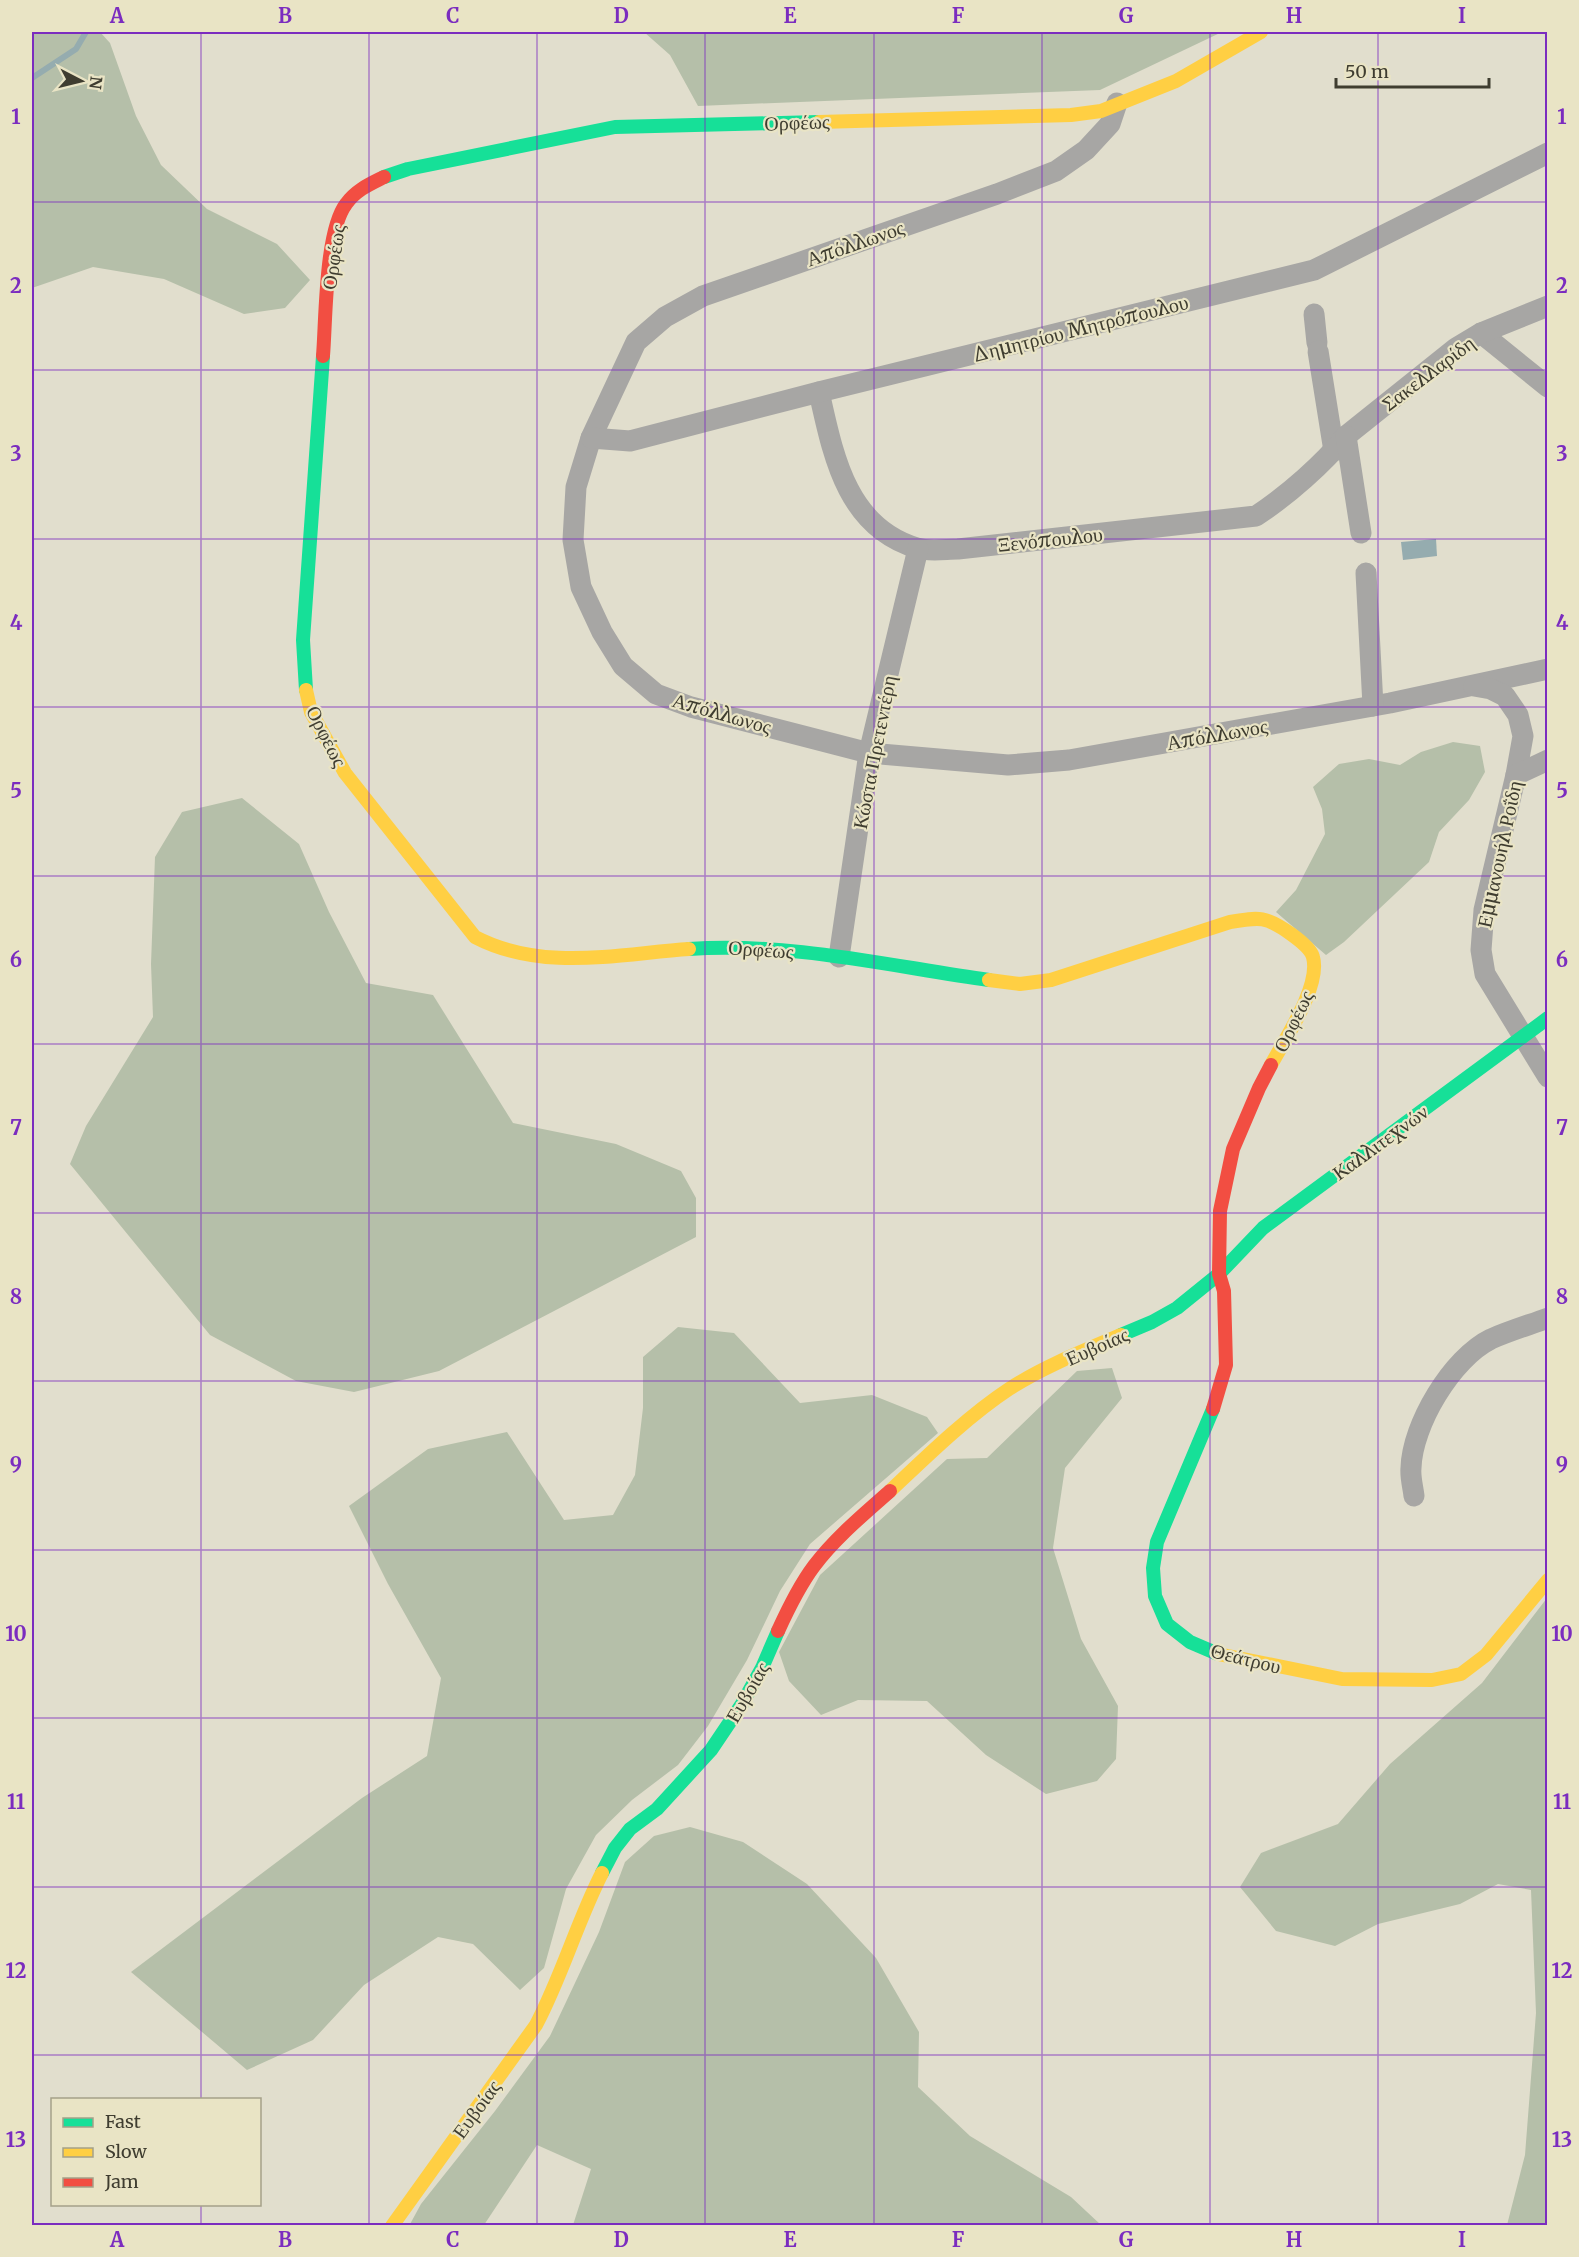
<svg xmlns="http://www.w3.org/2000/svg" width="1579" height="2257" font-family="Merriweather,serif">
  <rect width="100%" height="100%" fill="#e1decd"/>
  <g fill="#b5bfa9">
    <polygon points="32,32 100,32 110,43 136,116 161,165 207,209 277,244 310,280 285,308 244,314 164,279 93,267 32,288"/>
    <polygon points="644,32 1222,32 1100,90 698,106 670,55"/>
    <polygon points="1453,742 1480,746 1485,772 1469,800 1439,832 1429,862 1344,942 1326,955 1276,912 1296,890 1325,834 1322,809 1313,787 1339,764 1369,759 1400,765 1421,752"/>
    <polygon points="242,798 299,844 329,912 366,983 433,995 513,1123 616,1144 681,1171 696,1198 696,1237 439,1371 354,1392 296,1381 210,1335 70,1164 86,1126 153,1017 151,964 155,857 182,812"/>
    <polygon points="678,1327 734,1333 800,1403 872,1395 927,1417 938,1433 810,1544 780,1591 747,1660 708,1726 678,1765 632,1800 596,1835 566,1889 544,1968 520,1990 473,1944 438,1937 364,1985 313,2040 247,2070 131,1972 362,1798 427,1756 441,1678 388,1584 349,1506 428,1449 507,1432 564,1520 613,1515 635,1475 643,1408 643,1357"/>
    <polygon points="1112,1368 1122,1398 1065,1468 1053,1548 1081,1639 1118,1706 1116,1759 1097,1781 1046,1794 986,1755 927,1701 858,1700 821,1715 789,1681 779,1652 820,1575 947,1459 987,1458 1077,1371"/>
    <polygon points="1547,1598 1547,2225 1507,2225 1525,2155 1536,2013 1531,1890 1498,1884 1460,1904 1378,1924 1335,1946 1276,1931 1240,1887 1261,1853 1338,1824 1390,1764 1482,1683"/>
    <polygon points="690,1827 743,1842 807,1884 876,1958 919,2032 918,2087 970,2136 1071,2197 1101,2225 573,2225 591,2169 537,2145 484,2225 409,2226 421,2204 495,2111 550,2036 599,1932 625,1862 654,1836"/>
  </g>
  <polygon fill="#95acaf" points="1436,539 1437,556 1403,560 1401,542"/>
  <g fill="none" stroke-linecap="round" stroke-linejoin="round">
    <polyline stroke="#95acaf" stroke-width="6" points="32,78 76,49 86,32"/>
    <g stroke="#a7a6a4" stroke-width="21">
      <polyline points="1117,103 1110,124 1086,150 1056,171 997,194 703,296 665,317 636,342 591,438 576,487 573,540 581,587 602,632 623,666 656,694 691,707 869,753 1008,765 1069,760 1390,703 1548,669"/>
      <polyline points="1314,314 1317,343"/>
      <polyline points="1481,333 1548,387"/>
      <polyline points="1318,351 1334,451"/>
      <path d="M819,392C833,454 846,527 917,548C929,552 946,549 958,549L1256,516C1288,495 1323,464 1346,436L1456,348L1481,333L1548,306"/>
      <polyline points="1346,436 1361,533"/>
      <polyline points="591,438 630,441 819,392 1314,270 1548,153"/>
      <polyline points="1366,573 1373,706"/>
      <polyline points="1474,686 1491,689 1505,696 1518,715 1523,736 1516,775 1484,910 1481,950 1485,974 1548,1077"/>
      <polyline points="1516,775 1548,760"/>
      <polyline points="839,957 869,753 918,549"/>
      <path d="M1414,1496C1413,1487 1410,1477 1411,1468C1412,1425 1452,1358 1491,1339C1509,1331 1529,1325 1548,1318"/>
    </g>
    <g stroke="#16e098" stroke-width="14">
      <polyline points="384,177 408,169 615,127 819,122"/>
      <polyline points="306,690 303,640 323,356"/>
      <path d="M689,949C790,942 889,966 989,980"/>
      <polyline points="1121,1335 1152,1322 1177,1308 1219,1274 1263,1228 1548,1018"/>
      <polyline points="1213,1409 1157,1542 1153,1568 1155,1596 1167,1624 1190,1642 1218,1654"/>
      <polyline points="602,1873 615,1848 630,1829 657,1809 711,1750 742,1704 762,1668 778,1631"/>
    </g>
    <g stroke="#ffcf43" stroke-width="14">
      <polyline points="819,122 1071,115 1101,111 1176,81 1261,32"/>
      <path d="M306,690L311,712L345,773L475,937C542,972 617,954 689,949"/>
      <path d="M989,980L1020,984L1051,980L1230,922C1260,917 1266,916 1291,934C1298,939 1311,949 1313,957C1321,986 1285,1039 1271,1065"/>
      <path d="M890,1491C926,1457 968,1416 1009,1389C1043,1367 1083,1351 1121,1335"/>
      <polyline points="1218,1654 1342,1679 1432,1680 1461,1674 1486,1655 1548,1580"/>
      <path d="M392,2226L536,2025C562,1976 577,1922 602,1873"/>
    </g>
    <g stroke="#f24e42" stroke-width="14">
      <path d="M323,356C326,319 325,232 346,204C356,190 370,184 384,177"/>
      <polyline points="1213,1409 1226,1365 1224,1291 1219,1274 1220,1211 1233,1149 1259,1088 1271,1065"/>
      <path d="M778,1631C788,1609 799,1586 814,1566C835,1538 864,1514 890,1491"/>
    </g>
  </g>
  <path fill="none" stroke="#7b2cbf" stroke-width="1.5" stroke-opacity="0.55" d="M201,32V2100M369,32V2226M537,32V2226M705,32V2226M874,32V2226M1042,32V2226M1210,32V2226M1378,32V2226M32,202H1548M32,370H1548M32,539H1548M32,707H1548M32,876H1548M32,1044H1548M32,1213H1548M32,1381H1548M32,1550H1548M32,1718H1548M32,1887H1548M32,2055H1548M201,2204V2226"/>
  <g text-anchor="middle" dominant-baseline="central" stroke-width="4.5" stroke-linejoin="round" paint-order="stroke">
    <g font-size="20" fill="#3f3d30" stroke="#e9e4c5">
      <text transform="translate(797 122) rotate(-2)">Ορφέως</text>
      <text transform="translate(855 243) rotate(-19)">Απόλλωνος</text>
      <text transform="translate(333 257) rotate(-82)">Ορφέως</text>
      <text transform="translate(1080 328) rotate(-14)">Δημητρίου Μητρόπουλου</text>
      <text transform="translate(1428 373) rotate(-37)">Σακελλαρίδη</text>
      <text transform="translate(1050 539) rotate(-6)">Ξενόπουλου</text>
      <text transform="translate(722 713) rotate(16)">Απόλλωνος</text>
      <text transform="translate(1217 734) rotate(-10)">Απόλλωνος</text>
      <text transform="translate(327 736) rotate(63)">Ορφέως</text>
      <text transform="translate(874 752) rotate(-79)">Κώστα Πρετεντέρη</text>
      <text transform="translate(1499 854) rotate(-78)">Εμμανουήλ Ροΐδη</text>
      <text transform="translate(761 949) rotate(4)">Ορφέως</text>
      <text transform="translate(1293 1021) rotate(-64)">Ορφέως</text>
      <text transform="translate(1380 1142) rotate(-36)">Καλλιτεχνών</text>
      <text transform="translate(1097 1346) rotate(-24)">Ευβοίας</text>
      <text transform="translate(1246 1658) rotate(14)">Θεάτρου</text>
      <text transform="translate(747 1692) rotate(-60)">Ευβοίας</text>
      <text transform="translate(476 2109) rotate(-54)">Ευβοίας</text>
    </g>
  </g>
  <rect width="1579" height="2257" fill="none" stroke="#e9e4c5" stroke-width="66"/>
  <rect x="51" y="2098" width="210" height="108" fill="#e9e4c5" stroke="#a5a189" stroke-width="1.5"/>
  <rect x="63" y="2118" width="30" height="9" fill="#16e098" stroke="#a5a189" stroke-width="1.5"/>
  <text x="105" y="2128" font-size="18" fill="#3f3d30">Fast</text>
  <rect x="63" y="2148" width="30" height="9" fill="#ffcf43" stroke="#a5a189" stroke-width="1.5"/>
  <text x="105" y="2158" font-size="18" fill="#3f3d30">Slow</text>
  <rect x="63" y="2178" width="30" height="9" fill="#f24e42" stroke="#a5a189" stroke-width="1.5"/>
  <text x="105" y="2188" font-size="18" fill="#3f3d30">Jam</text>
  <g transform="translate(81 81) rotate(97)" stroke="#e9e4c5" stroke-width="4.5" paint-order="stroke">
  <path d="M0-4.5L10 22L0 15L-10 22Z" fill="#3f3d30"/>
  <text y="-9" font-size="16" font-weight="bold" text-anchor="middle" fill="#3f3d30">N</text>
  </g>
  <path d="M1336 78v9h153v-9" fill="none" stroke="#3f3d30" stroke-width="3"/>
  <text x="1345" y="78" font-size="18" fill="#3f3d30" stroke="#e9e4c5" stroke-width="4.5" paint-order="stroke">50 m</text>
  <rect x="33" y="33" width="1513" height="2191" fill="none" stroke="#7b2cbf" stroke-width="2"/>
  <g font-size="20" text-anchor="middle" font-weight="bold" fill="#7b2cbf">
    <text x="117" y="23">A</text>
    <text x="285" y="23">B</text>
    <text x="453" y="23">C</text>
    <text x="621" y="23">D</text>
    <text x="790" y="23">E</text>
    <text x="958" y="23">F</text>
    <text x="1126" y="23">G</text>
    <text x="1294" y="23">H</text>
    <text x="1462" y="23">I</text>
    <text x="16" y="124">1</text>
    <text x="1562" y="124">1</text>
    <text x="16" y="293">2</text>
    <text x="1562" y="293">2</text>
    <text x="16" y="461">3</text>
    <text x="1562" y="461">3</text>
    <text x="16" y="630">4</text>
    <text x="1562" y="630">4</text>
    <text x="16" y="798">5</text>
    <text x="1562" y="798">5</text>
    <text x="16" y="967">6</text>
    <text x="1562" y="967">6</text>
    <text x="16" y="1135">7</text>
    <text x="1562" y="1135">7</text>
    <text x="16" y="1304">8</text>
    <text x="1562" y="1304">8</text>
    <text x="16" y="1472">9</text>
    <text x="1562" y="1472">9</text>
    <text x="16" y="1641">10</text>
    <text x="1562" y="1641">10</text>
    <text x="16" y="1809">11</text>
    <text x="1562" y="1809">11</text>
    <text x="16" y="1978">12</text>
    <text x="1562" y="1978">12</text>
    <text x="16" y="2147">13</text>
    <text x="1562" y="2147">13</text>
    <text x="117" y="2247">A</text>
    <text x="285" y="2247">B</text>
    <text x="453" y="2247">C</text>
    <text x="621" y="2247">D</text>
    <text x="790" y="2247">E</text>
    <text x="958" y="2247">F</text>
    <text x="1126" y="2247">G</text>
    <text x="1294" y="2247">H</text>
    <text x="1462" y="2247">I</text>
  </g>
</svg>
